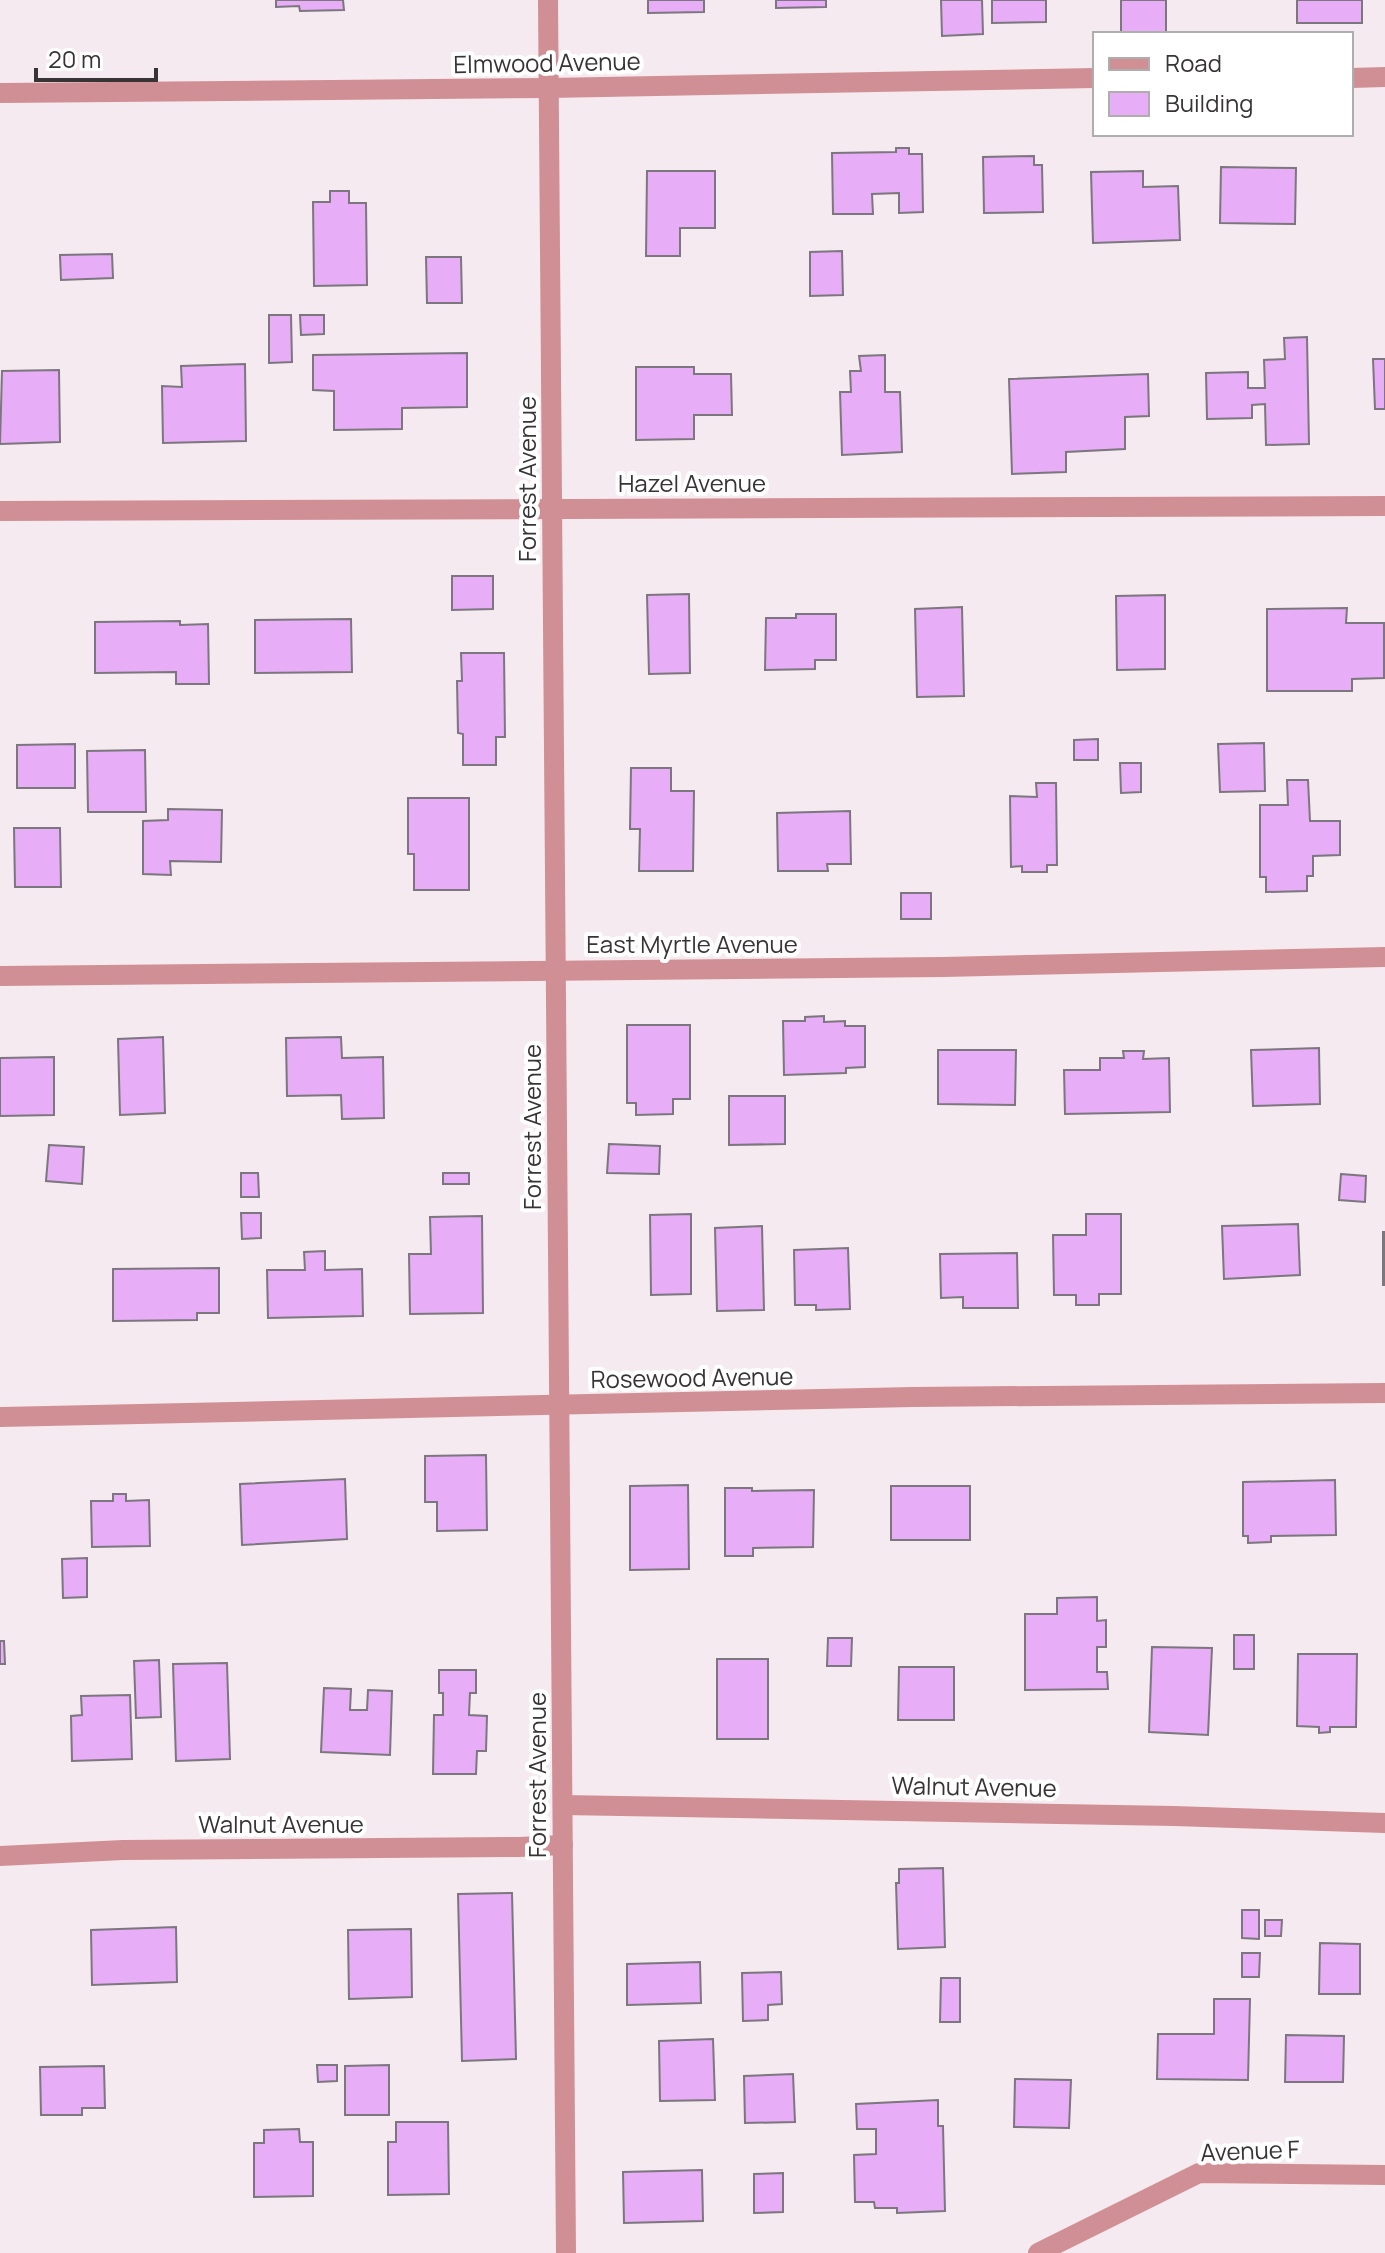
<svg xmlns="http://www.w3.org/2000/svg" width="1385" height="2253" font-family="Manrope,sans-serif">
  <rect width="100%" height="100%" fill="#f5eaef"/>
  <g fill="#e7adf6" stroke="#7c767e" stroke-width="2">
    <polygon points="276,0 343,0 344,10 300,11 299,6 276,7"/>
    <polygon points="648,0 704,0 704,12 648,13"/>
    <polygon points="776,0 826,0 826,7 776,8"/>
    <polygon points="941,0 982,0 983,34 942,36"/>
    <polygon points="992,0 1046,0 1046,22 992,23"/>
    <rect x="1121" y="0" width="45" height="34"/>
    <rect x="1297" y="0" width="65" height="23"/>
    <polygon points="896,148 909,148 909,154 922,154 923,212 899,213 899,193 872,194 873,214 833,214 832,153 896,152"/>
    <polygon points="1034,156 1034,165 1042,165 1043,212 984,213 983,157"/>
    <polygon points="1221,167 1296,168 1295,224 1220,223"/>
    <polygon points="647,171 715,171 715,228 680,228 680,256 646,256"/>
    <polygon points="1143,171 1143,187 1178,186 1180,240 1093,243 1091,172"/>
    <polygon points="330,191 349,191 349,203 366,203 367,285 314,286 313,202 330,202"/>
    <polygon points="842,251 843,295 810,296 810,252"/>
    <polygon points="112,254 113,278 61,280 60,255"/>
    <polygon points="426,257 461,257 462,303 427,303"/>
    <polygon points="269,315 291,315 292,362 269,363"/>
    <polygon points="300,315 324,315 324,334 301,335"/>
    <polygon points="1307,337 1309,444 1266,445 1265,404 1252,405 1252,418 1207,419 1206,373 1248,372 1248,388 1265,388 1264,360 1285,359 1284,338"/>
    <polygon points="467,353 467,407 402,408 402,429 334,430 334,391 313,390 313,355"/>
    <polygon points="885,355 885,392 900,392 902,452 842,455 840,392 851,392 850,371 861,371 859,356"/>
    <polygon points="1373,359 1385,359 1385,409 1375,409"/>
    <polygon points="245,364 246,441 163,443 162,386 182,387 181,366"/>
    <polygon points="636,367 694,367 694,374 731,374 732,415 694,415 694,439 636,440"/>
    <polygon points="59,370 60,442 0,444 2,371"/>
    <polygon points="1148,374 1149,416 1125,417 1125,449 1066,452 1066,472 1012,474 1009,379"/>
    <polygon points="452,576 493,576 493,609 452,610"/>
    <polygon points="689,594 690,673 649,674 647,595"/>
    <polygon points="1165,595 1165,669 1117,670 1116,596"/>
    <polygon points="962,607 964,696 917,697 915,609"/>
    <polygon points="1347,608 1346,623 1384,623 1384,678 1352,679 1352,691 1267,691 1267,609"/>
    <polygon points="796,614 836,614 836,660 815,660 815,669 765,670 766,618 796,618"/>
    <polygon points="351,619 352,672 255,673 255,620"/>
    <polygon points="180,621 180,625 208,624 209,684 176,684 176,672 95,673 95,622"/>
    <polygon points="461,653 504,653 505,737 496,737 496,765 463,765 463,734 458,733 457,681 462,681"/>
    <polygon points="1098,739 1098,760 1074,760 1074,740"/>
    <polygon points="1264,743 1265,791 1220,792 1218,744"/>
    <polygon points="75,744 75,788 17,788 17,745"/>
    <polygon points="145,750 146,812 88,812 87,751"/>
    <polygon points="1120,763 1141,763 1141,792 1121,793"/>
    <polygon points="631,768 671,768 671,791 694,791 693,871 639,871 640,829 630,829"/>
    <polygon points="1287,780 1308,780 1310,821 1340,821 1340,855 1313,856 1313,876 1307,876 1307,891 1266,892 1266,877 1260,877 1260,805 1288,805"/>
    <polygon points="1036,783 1056,783 1057,865 1047,865 1047,872 1022,872 1022,866 1011,867 1010,796 1037,797"/>
    <polygon points="408,798 469,798 469,890 414,890 414,854 408,854"/>
    <polygon points="168,809 222,810 221,862 170,861 171,875 143,874 143,821 168,820"/>
    <polygon points="850,811 851,864 827,864 828,871 778,871 777,813"/>
    <polygon points="14,828 60,828 61,887 15,887"/>
    <rect x="901" y="893" width="30" height="26"/>
    <polygon points="824,1016 824,1022 845,1021 845,1026 865,1026 865,1067 846,1068 846,1073 784,1075 783,1021 805,1021 805,1017"/>
    <polygon points="627,1025 690,1025 690,1099 673,1099 673,1114 636,1115 636,1103 627,1103"/>
    <polygon points="163,1037 165,1113 120,1115 118,1039"/>
    <polygon points="341,1037 342,1058 383,1057 384,1118 342,1119 341,1095 287,1096 286,1038"/>
    <polygon points="1319,1048 1320,1104 1253,1106 1251,1050"/>
    <polygon points="938,1050 1016,1050 1015,1105 938,1104"/>
    <polygon points="1123,1051 1144,1051 1143,1059 1169,1058 1170,1112 1065,1114 1064,1070 1100,1070 1100,1058 1124,1058"/>
    <polygon points="54,1057 54,1115 0,1116 0,1058"/>
    <polygon points="729,1096 785,1096 785,1144 729,1145"/>
    <polygon points="609,1144 660,1146 659,1174 607,1173"/>
    <polygon points="49,1145 84,1147 82,1184 46,1181"/>
    <polygon points="241,1173 258,1173 259,1197 241,1197"/>
    <rect x="443" y="1173" width="26" height="11"/>
    <polygon points="1341,1174 1366,1176 1365,1202 1339,1200"/>
    <polygon points="241,1213 261,1213 261,1238 242,1239"/>
    <polygon points="691,1214 691,1294 651,1295 650,1215"/>
    <polygon points="1086,1214 1121,1214 1121,1294 1099,1294 1099,1305 1076,1305 1076,1295 1054,1295 1053,1235 1086,1235"/>
    <polygon points="482,1216 483,1313 410,1314 409,1254 431,1254 430,1217"/>
    <polygon points="1298,1224 1300,1275 1224,1279 1222,1226"/>
    <polygon points="762,1226 764,1310 717,1311 715,1228"/>
    <rect x="1383" y="1232" width="2" height="53"/>
    <polygon points="848,1248 850,1309 816,1310 816,1305 795,1305 794,1250"/>
    <polygon points="325,1251 325,1270 362,1269 363,1316 268,1318 267,1270 305,1270 304,1252"/>
    <polygon points="1017,1253 1018,1308 963,1308 963,1297 941,1298 940,1254"/>
    <polygon points="219,1268 219,1313 197,1313 197,1320 113,1321 113,1269"/>
    <polygon points="486,1455 487,1530 437,1531 437,1502 425,1502 425,1456"/>
    <polygon points="345,1479 347,1539 242,1545 240,1484"/>
    <polygon points="1335,1480 1336,1535 1271,1536 1271,1542 1248,1543 1248,1536 1243,1536 1243,1482"/>
    <polygon points="688,1485 689,1569 630,1570 630,1486"/>
    <rect x="891" y="1486" width="79" height="54"/>
    <polygon points="725,1488 752,1488 752,1491 814,1490 813,1547 753,1548 753,1556 725,1556"/>
    <polygon points="113,1494 126,1494 126,1501 149,1500 150,1546 92,1547 91,1501 113,1501"/>
    <polygon points="87,1558 87,1597 63,1598 62,1559"/>
    <polygon points="1097,1597 1097,1621 1106,1620 1106,1647 1097,1647 1097,1672 1107,1672 1108,1689 1025,1690 1025,1614 1057,1614 1057,1598"/>
    <rect x="1234" y="1635" width="20" height="34"/>
    <polygon points="828,1638 852,1638 851,1666 827,1666"/>
    <polygon points="0,1641 4,1641 5,1664 0,1664"/>
    <polygon points="1152,1647 1212,1648 1208,1735 1149,1732"/>
    <polygon points="1298,1654 1357,1654 1356,1727 1330,1727 1330,1732 1319,1733 1319,1727 1297,1726"/>
    <rect x="717" y="1659" width="51" height="80"/>
    <polygon points="159,1660 161,1717 136,1718 134,1661"/>
    <polygon points="227,1663 230,1759 176,1761 173,1664"/>
    <polygon points="899,1667 954,1667 954,1720 898,1720"/>
    <polygon points="439,1670 476,1670 476,1693 470,1693 469,1715 487,1716 486,1751 477,1751 476,1774 433,1774 434,1715 443,1715 443,1693 439,1693"/>
    <polygon points="324,1688 351,1689 350,1710 367,1710 368,1690 392,1691 390,1755 321,1752"/>
    <polygon points="130,1695 132,1759 72,1761 71,1716 82,1715 81,1696"/>
    <polygon points="943,1868 945,1947 898,1949 896,1883 899,1883 899,1869"/>
    <polygon points="512,1893 516,2059 462,2061 458,1894"/>
    <polygon points="1242,1910 1259,1910 1259,1939 1242,1938"/>
    <polygon points="1265,1920 1282,1920 1281,1936 1265,1936"/>
    <polygon points="176,1927 177,1982 92,1985 91,1930"/>
    <polygon points="411,1929 412,1997 349,1999 348,1930"/>
    <polygon points="1320,1943 1360,1944 1360,1994 1319,1994"/>
    <polygon points="1242,1953 1260,1953 1259,1977 1242,1977"/>
    <polygon points="700,1962 701,2003 627,2005 627,1964"/>
    <polygon points="781,1972 782,2004 768,2005 768,2020 743,2021 742,1973"/>
    <polygon points="941,1978 960,1978 960,2022 940,2022"/>
    <polygon points="1214,1999 1250,1999 1248,2080 1157,2079 1158,2034 1214,2034"/>
    <polygon points="1286,2035 1344,2036 1343,2082 1285,2082"/>
    <polygon points="713,2039 715,2100 660,2101 659,2041"/>
    <polygon points="317,2065 337,2065 337,2081 318,2082"/>
    <polygon points="389,2065 389,2115 345,2115 345,2066"/>
    <polygon points="104,2066 105,2108 82,2108 82,2115 41,2115 40,2067"/>
    <polygon points="793,2074 795,2122 745,2123 744,2076"/>
    <polygon points="1015,2079 1071,2080 1069,2128 1014,2127"/>
    <polygon points="938,2100 938,2126 943,2126 945,2211 897,2213 897,2208 875,2208 874,2202 855,2202 854,2155 876,2154 876,2129 857,2129 856,2104"/>
    <polygon points="396,2122 448,2122 449,2194 388,2195 388,2142 396,2142"/>
    <polygon points="299,2129 300,2142 313,2142 313,2196 254,2197 254,2143 264,2143 264,2130"/>
    <polygon points="702,2170 703,2221 624,2223 623,2172"/>
    <polygon points="783,2173 783,2212 754,2213 754,2174"/>
  </g>
  <g fill="none" stroke-linecap="round" stroke-linejoin="round">
    <g stroke="#d08f95" stroke-width="20">
      <polyline points="548,0 566,2253"/>
      <polyline points="1351,78 1385,77"/>
      <polyline points="0,93 549,88 1095,78"/>
      <polyline points="0,511 1385,506"/>
      <polyline points="0,976 943,967 1385,957"/>
      <polyline points="0,1417 913,1397 1385,1393"/>
      <polyline points="563,1805 1174,1816 1385,1823"/>
      <polyline points="0,1856 123,1850 519,1847 563,1845"/>
      <polyline points="1038,2253 1199,2173 1385,2175"/>
    </g>
  </g>
  <g text-anchor="middle" dominant-baseline="central" stroke-width="8" stroke-linejoin="round" paint-order="stroke">
    <g font-size="24" fill="#383436" stroke="#fff">
      <text transform="translate(547 62) rotate(-1)">Elmwood Avenue</text>
      <text transform="translate(526 479) rotate(-90)">Forrest Avenue</text>
      <text x="692" y="482">Hazel Avenue</text>
      <text x="692" y="943">East Myrtle Avenue</text>
      <text transform="translate(531 1127) rotate(-90)">Forrest Avenue</text>
      <text transform="translate(692 1377) rotate(-1)">Rosewood Avenue</text>
      <text transform="translate(536 1775) rotate(-90)">Forrest Avenue</text>
      <text transform="translate(974 1786) rotate(1)">Walnut Avenue</text>
      <text x="281" y="1823">Walnut Avenue</text>
      <text transform="translate(1250 2150) rotate(-2)">Avenue F</text>
    </g>
  </g>
  <rect x="1093" y="32" width="260" height="104" fill="#ffffff" stroke="#afaeaf" stroke-width="2"/>
  <rect x="1109" y="58" width="40" height="12" fill="#d08f95" stroke="#afaeaf" stroke-width="2"/>
  <text x="1165" y="72" font-size="24" fill="#383436">Road</text>
  <rect x="1109" y="92" width="40" height="24" fill="#e7adf6" stroke="#afaeaf" stroke-width="2"/>
  <text x="1165" y="112" font-size="24" fill="#383436">Building</text>
  <path d="M36 68v12h120v-12" fill="none" stroke="#383436" stroke-width="4"/>
  <text x="48" y="68" font-size="24" fill="#383436" stroke="#ffffff" stroke-width="6" paint-order="stroke">20 m</text>
</svg>
